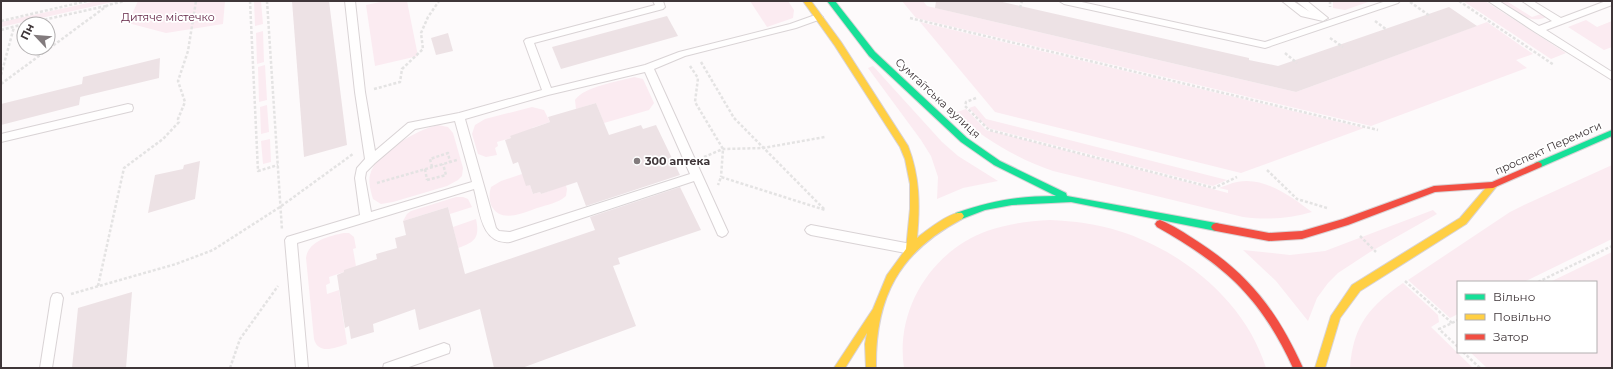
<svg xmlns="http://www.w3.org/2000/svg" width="1613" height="369" font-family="Montserrat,sans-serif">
  <rect width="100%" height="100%" fill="#fdfafb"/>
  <g fill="#fbebf1">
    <polygon points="97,1 117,1 1,27 1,22"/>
    <polygon points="138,1 225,1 223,24 166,33 128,23"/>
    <polygon points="254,1 261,1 263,24 255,26"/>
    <polygon points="385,1 407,1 418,56 375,66 366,5"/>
    <polygon points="750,1 788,1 794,10 793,18 767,27"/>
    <polygon points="902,1 923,1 927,6 1296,92 1487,22 1533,54 1516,60 1527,68 1371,126 916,18"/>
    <polygon points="1333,1 1371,1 1345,10 1333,8"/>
    <polygon points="1463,1 1485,1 1566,53 1551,59"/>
    <path d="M1500,1H1510L1508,2L1532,17L1541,14L1547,17C1528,25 1516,11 1500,1Z"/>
    <polygon points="1586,20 1597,27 1612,21 1612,47 1604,50 1568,27"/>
    <polygon points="920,22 1364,128 1241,173 995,112"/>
    <polygon points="263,31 264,62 257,64 256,33"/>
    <polygon points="265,65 267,100 259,102 258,67"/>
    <polygon points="873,66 942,142 958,156 998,181 963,188 937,199 938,177 931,156 921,140 868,68"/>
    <path d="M634,77L643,79L654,103L649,110L604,123L596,103L576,109L575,100C585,86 617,82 634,77Z"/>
    <polygon points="267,105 269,132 261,134 260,107"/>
    <polygon points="975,106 986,119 1227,180 1213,186 988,128 969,108"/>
    <polygon points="532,107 544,110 550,122 532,128 535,137 510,136 511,138 497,142 498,146 495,148 497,155 486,157 478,154 472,134 475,125 485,119"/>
    <path d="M966,109L986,130L1228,193V190L1219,188C1225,186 1231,183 1237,182C1264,176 1292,197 1312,212C1289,219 1267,220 1243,217L1053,171C1016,158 984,139 954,113Z"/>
    <path d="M438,125L448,127L453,133L463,168L462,176L458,180L447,186L393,202L381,204L373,199C371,192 368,182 370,175C374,154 418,129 438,125Z"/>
    <polygon points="270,139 271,162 263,164 261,141"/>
    <polygon points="1612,165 1612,239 1524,282 1458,282 1458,314 1450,318 1408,280 1510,212 1524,205"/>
    <path d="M522,174L530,185L533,194L540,192L541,194L552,190L562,174L567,189L566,196C558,203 547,205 537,208C523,213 500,224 491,205C489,199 489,193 491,187L501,181Z"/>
    <polygon points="456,197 463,197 468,199 472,207 450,214 448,207 403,221 407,214 411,211"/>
    <polygon points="1433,210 1437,214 1370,252 1338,273 1328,283 1317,298 1308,321 1276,281 1243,250 1290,255 1325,251"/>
    <path d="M476,219C480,238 475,242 458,248L453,227Z"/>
    <path d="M1050,220C1074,221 1097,224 1119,231C1183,251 1246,302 1266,368H904C895,309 932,251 987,231C1008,224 1028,221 1050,220Z"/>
    <path d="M344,233H349L354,237L356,248L353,249L356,266L344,272L329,277L330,283L326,285L327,294L339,290L347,344C335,348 318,355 314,339L306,258C308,241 329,236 344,233Z"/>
    <polygon points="1612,252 1612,368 1487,368 1470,352 1596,352 1596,282 1550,282"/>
    <path d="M1403,283L1438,315L1439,322L1431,327L1473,368H1350C1353,325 1370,306 1403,283Z"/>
  </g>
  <g fill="#ede2e5">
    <polygon points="292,1 329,1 347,145 304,157"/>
    <polygon points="936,1 998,1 1249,58 1249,60 1278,66 1449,7 1477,26 1296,92 935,8"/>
    <polygon points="667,16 678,36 561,69 552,47"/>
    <polygon points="448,33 453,51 436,55 431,38"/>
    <polygon points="160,58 159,78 80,97 81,92 79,105 1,125 1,104 82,84 83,77"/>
    <polygon points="596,103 609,135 641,125 643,129 656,125 680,175 586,206 577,182 541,194 540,192 533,194 530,185 526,186 518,162 513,164 505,140 511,138 510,136 550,122 548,117"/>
    <polygon points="200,161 195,199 148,213 155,175 183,169 184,165"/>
    <polygon points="680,187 701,230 618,258 620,264 613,266 636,326 522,368 494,368 480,309 419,330 415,309 373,324 374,332 351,339 349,326 345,328 337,275 344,272 344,270 377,259 376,254 397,248 395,238 406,235 403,221 448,207 465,274 595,230 590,217"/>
    <polygon points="132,292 126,368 72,368 78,308"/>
  </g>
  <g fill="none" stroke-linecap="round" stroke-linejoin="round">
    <g stroke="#d9d3d5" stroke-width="2">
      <g id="lane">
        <path d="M345,1H355L365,92L375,151L408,123L459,113L542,90L524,41L526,39L655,5L653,1H663L665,7L663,9L534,43L551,88L645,65L679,52L790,24L818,14L823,17L821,19L796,28L685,56L654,69L728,232L726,235L722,237L718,235L694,181L510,242C481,245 480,211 474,189L297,243L308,368H296L285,240L287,237L360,215L355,178L357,168L365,159L355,92ZM645,72L690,174L510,232L499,231L496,228L465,119L548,95ZM455,121L472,182L371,212L365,178L366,172L375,163L415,129Z"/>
        <polygon points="1059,1 1077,1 1265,42 1386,1 1400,1 1398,3 1265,48 1064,4"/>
        <polygon points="1282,1 1293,1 1310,12 1296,1 1307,1 1328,18 1323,21 1301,16"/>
        <polygon points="1488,1 1499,1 1539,26 1552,21 1522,1 1533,1 1561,18 1606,1 1612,1 1612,5 1546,30 1612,72 1612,80 1535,32"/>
        <polygon points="128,104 132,105 133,108 132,111 1,142 1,134"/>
        <polygon points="811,225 911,244 915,246 917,249 915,252 911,254 811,235 807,233 805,230 807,227"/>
        <polygon points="57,293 61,294 63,298 52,368 40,368 51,298 53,294"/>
        <polygon points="444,343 449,345 450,349 449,353 406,368 383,368 384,364"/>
      </g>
    </g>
    <g stroke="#d9d3d5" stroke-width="2">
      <g id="fast">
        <path d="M827,1H835L875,52L967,138L1000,161L1066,193L1067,196L1216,223L1219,224L1221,227L1219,230L1216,231L1071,202L1012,205L985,210L959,220L956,219L954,216L956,213C991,201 1018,196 1056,196L994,165L961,142L869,56Z"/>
        <polygon points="1612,130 1612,136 1541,167 1535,167 1534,165 1535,163"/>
      </g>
    </g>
    <g stroke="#d9d3d5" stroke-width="2">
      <g id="slow">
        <path d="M803,1H811L841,42L908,146C920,177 920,206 917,238C926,231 952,210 962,213L964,216L962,219C899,252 875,297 876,368H866L865,344L867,333L845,368H834L873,309L887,275L906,249L910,209V184L905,159L900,147L835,46Z"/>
        <polygon points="1493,182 1498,185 1496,187 1466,224 1360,291 1340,318 1325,368 1315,368 1331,316 1352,285 1460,218 1490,183"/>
      </g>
    </g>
    <g stroke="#d9d3d5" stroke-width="2">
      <g id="jam">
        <polygon points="1538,162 1541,163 1542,165 1541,167 1493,188 1435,192 1348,225 1302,239 1269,241 1216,231 1213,230 1211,227 1213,224 1216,223 1269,233 1302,231 1343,219 1434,186 1492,182"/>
        <path d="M1160,220C1173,225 1186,234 1197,241C1250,275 1277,311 1303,368H1293C1260,296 1224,265 1157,227L1155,224L1157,221Z"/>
      </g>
    </g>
    <g stroke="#e4e3e3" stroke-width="2.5" stroke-dasharray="3 2" stroke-linecap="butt">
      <polyline points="250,1 258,171 278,165"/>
      <polyline points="267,1 282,230"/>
      <polyline points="1330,1 1330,7"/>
      <polyline points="1459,1 1554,65"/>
      <polyline points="1410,2 1430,16"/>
      <polyline points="1020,8 1022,1"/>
      <polyline points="910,18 1378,130"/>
      <polyline points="1,21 87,1"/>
      <polyline points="1375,21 1387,30"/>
      <polyline points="25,24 106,6"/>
      <polyline points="1,30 24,24"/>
      <polyline points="1330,38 1343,47"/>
      <polyline points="1285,53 1297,63"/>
      <polyline points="701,62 734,118 825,210 721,177 718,185"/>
      <polyline points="690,66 698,78 695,102 723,149 721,177"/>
      <polyline points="1,75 14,27"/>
      <polyline points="1,84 108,5 125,1"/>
      <polyline points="374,89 400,82 402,69 423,49 421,33 428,17 439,1"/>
      <polyline points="976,98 966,102 965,106 989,130 1214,188 1237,177"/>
      <polyline points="704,157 723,149 763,148 825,137"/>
      <polyline points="432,167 430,159 448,153 450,162"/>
      <polyline points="425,169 427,180"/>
      <polyline points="1267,170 1297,199 1327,208"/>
      <polyline points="427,180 446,175 443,164"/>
      <polyline points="377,183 457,160"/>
      <polyline points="1360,236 1376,252"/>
      <polyline points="1405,281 1452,323 1439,329 1458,347"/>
      <polyline points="1538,282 1612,246"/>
      <polyline points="98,286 124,168 163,139 179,122 178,119 185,102 178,81 188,51 196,1"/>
      <polyline points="71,294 176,264 213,250 280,207 353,154"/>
      <polyline points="1452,323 1458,320"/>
      <polyline points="1463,352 1480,368"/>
      <polyline points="230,368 240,339 278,286"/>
    </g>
    <use href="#lane" fill="#fffefe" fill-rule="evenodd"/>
    <use href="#fast" fill="#16e098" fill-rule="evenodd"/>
    <use href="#slow" fill="#ffcf43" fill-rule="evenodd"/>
    <use href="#jam" fill="#f24e42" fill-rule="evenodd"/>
  </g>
  <circle fill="#827b7d" stroke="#fff" stroke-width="1.5" cx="637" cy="161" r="4"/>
  <g text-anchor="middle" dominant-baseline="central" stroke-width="3.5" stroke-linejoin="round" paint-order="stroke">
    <g font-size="11" fill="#5f1e40" stroke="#fff">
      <text x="168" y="17">Дитяче містечко</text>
    </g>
    <g font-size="11" fill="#3f3639" stroke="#fff">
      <text transform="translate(938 98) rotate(43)">Сумгаїтська вулиця</text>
      <text transform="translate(1548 148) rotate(-24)">проспект Перемоги</text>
    </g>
    <g font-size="11" font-weight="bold" fill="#3f3639" stroke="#fff" text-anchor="start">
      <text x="645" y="161">300 аптека</text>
    </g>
  </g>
  <rect width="1613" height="369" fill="none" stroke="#3f3639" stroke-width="4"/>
  <rect x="1457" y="281" width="140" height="72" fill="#ffffff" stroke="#b2afb0"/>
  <rect x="1465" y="294" width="20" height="6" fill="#16e098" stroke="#b2afb0"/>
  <text x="1493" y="301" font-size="12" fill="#3f3639">Вільно</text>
  <rect x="1465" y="314" width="20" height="6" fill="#ffcf43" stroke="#b2afb0"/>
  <text x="1493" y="321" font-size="12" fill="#3f3639">Повільно</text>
  <rect x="1465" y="334" width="20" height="6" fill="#f24e42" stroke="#b2afb0"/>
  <text x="1493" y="341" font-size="12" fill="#3f3639">Затор</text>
  <g transform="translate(36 36) rotate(296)"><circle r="19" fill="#ffffff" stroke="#b2afb0"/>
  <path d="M0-3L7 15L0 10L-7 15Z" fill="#827b7d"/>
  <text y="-6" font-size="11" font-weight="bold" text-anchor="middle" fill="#3f3639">Пн</text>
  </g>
</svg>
